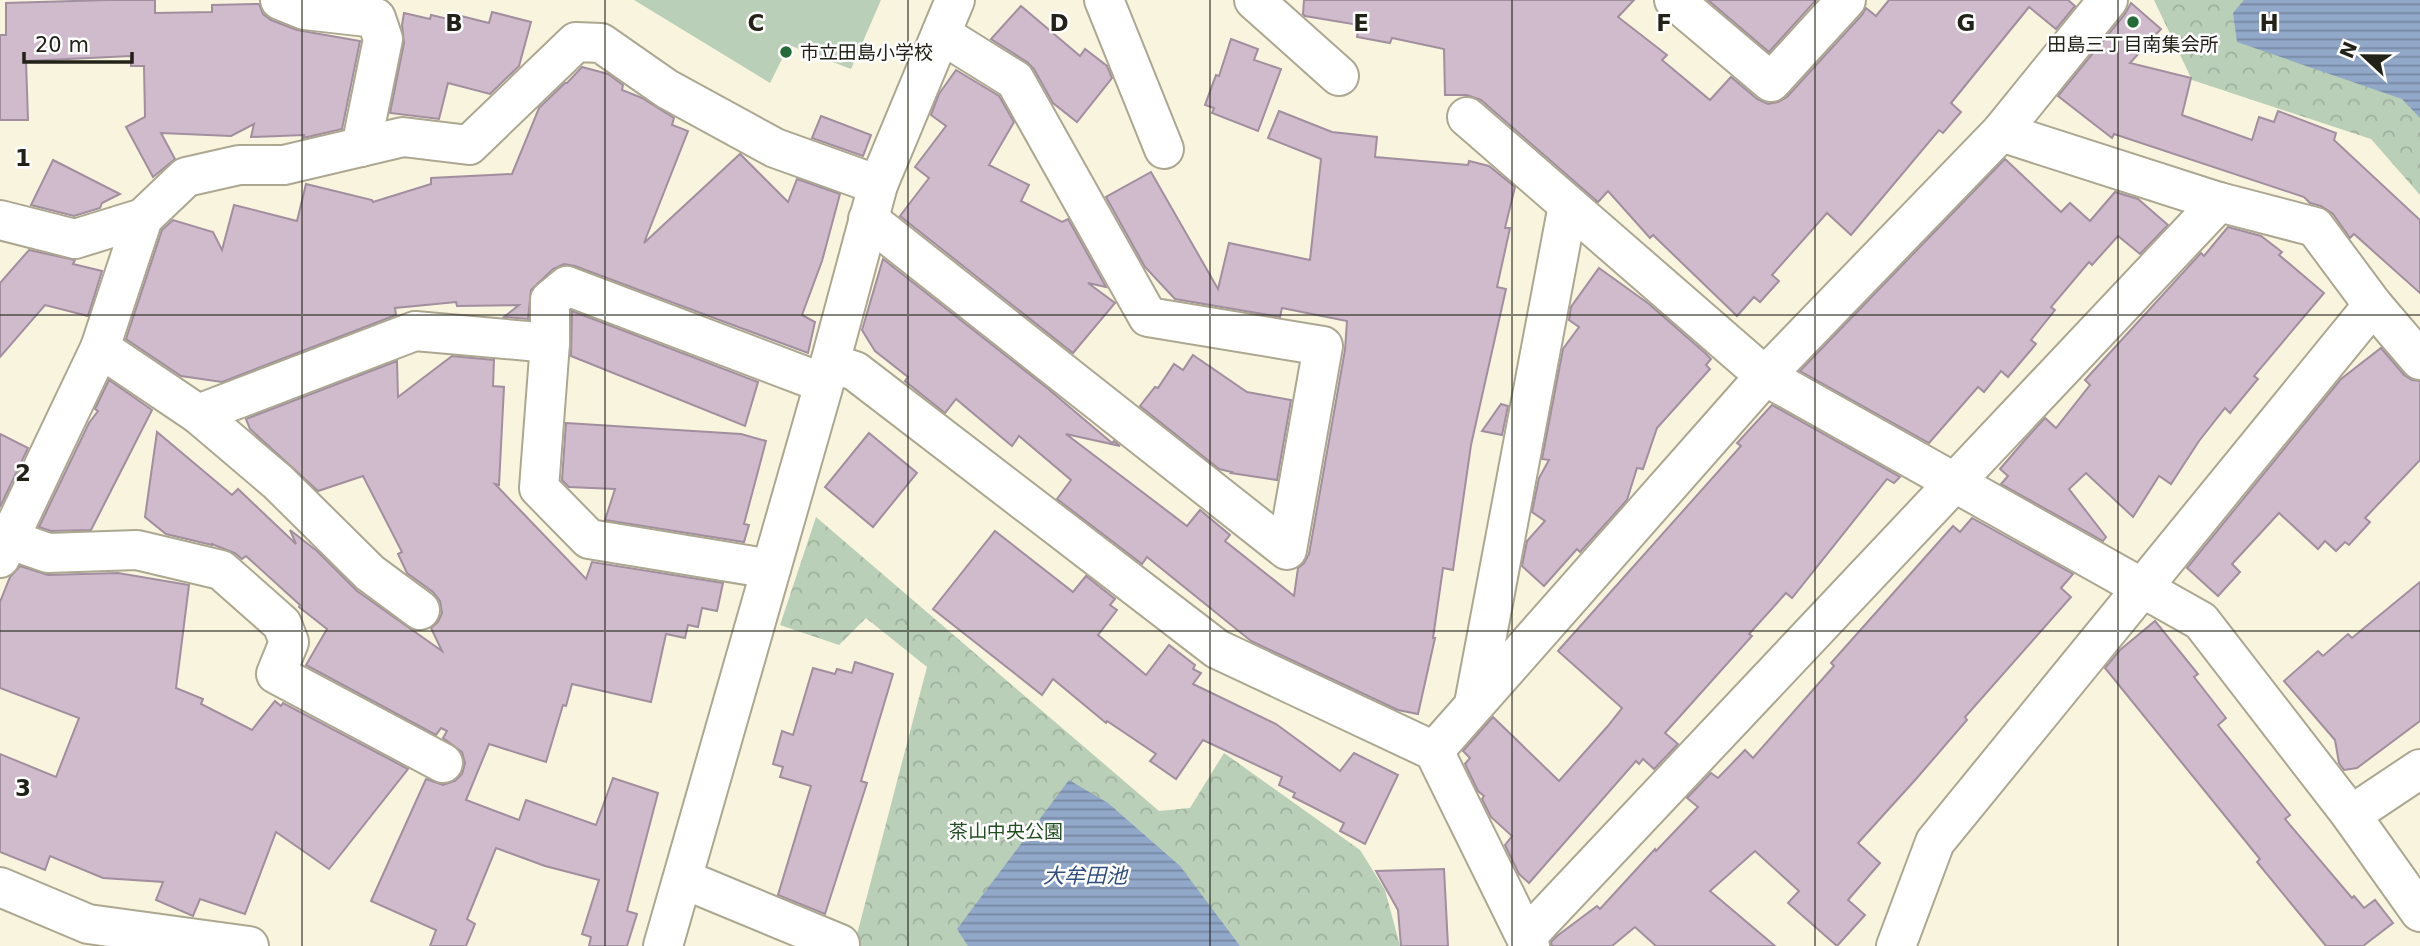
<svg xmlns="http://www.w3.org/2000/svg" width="2420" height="946" font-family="'DejaVu Sans','Noto Sans JP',sans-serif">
  <defs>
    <pattern id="park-crowns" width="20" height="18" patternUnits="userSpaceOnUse" patternTransform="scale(1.75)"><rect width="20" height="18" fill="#b9cfb7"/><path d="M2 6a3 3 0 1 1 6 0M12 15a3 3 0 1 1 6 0" fill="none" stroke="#9fb19d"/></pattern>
    <pattern id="water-rules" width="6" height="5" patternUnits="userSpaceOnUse" patternTransform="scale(1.75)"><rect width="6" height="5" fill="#91a8c9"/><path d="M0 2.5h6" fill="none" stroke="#7688a2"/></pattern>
  </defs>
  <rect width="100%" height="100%" fill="#f9f4dd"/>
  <g fill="url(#park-crowns)">
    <polygon points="2154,0 2420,0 2420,195 2371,139 2192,80"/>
    <polygon points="816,517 1159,811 1190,808 1224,753 1360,850 1385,890 1400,946 858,946 855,942 927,667 866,618 839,645 780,625"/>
  </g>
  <polygon fill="#b9cfb7" points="634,0 881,0 851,69 789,45 770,83"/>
  <g fill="url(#water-rules)">
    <polygon points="2244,0 2420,0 2420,118 2402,99 2237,42 2233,13"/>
    <polygon points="1069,780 1108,803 1180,866 1240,946 968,946 957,929"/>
  </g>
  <g fill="#cfbbcb" stroke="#a18e9e" stroke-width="2">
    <polygon points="108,0 155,0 155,13 212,12 212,5 259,4 263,14 271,20 297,30 360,41 342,129 303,138 304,135 251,137 254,124 231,136 161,133 175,159 153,177 126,127 145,117 144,66 131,66 131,56 26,61 28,120 0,120 0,35 6,35 6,3"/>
    <polygon points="1304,0 1634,0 1618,17 1667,55 1662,60 1710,100 1731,77 1757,99 1768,104 1778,102 1787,97 1862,15 1866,8 1876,16 1889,0 2068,0 2075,6 2056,29 2029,7 1951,103 1961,112 1943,133 1939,130 1851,235 1827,213 1772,275 1779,281 1760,302 1754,297 1737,316 1653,235 1650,238 1608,191 1598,202 1481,100 1467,95 1445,95 1444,49 1392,38 1390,43 1357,37 1359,25 1305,16 1303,14"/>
    <polygon points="1708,0 1816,0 1769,52"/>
    <polygon points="2131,3 2161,29 2130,63 2191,78 2182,115 2252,140 2259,117 2274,122 2278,111 2336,133 2334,140 2420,220 2420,293 2354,234 2350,238 2333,214 2321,206 2310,203 2304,197 2114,134 2112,138 2058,96 2125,14"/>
    <polygon points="1021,6 1080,56 1085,49 1107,66 1112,78 1077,122 1053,103 1034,69 1027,62 991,39"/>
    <polygon points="492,12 531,22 519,66 490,94 448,83 439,119 390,113 404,43 402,25 404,13 430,19 431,15 448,19 449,13 489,23"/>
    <polygon points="1231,39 1258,49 1254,60 1281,69 1258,131 1212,113 1214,108 1205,105 1216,75 1219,76"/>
    <polygon points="582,67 608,74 623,85 622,90 642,98 674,118 672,125 688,131 644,243 740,154 788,202 797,179 840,194 822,261 802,315 815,322 808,353 575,266 564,264 553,269 531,290 528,319 504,317 519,305 457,306 456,302 395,308 396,315 222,382 181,376 126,339 162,230 173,220 213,232 222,250 234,205 297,221 306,184 372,200 373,202 431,184 431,178 512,174 539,108 565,83 567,83"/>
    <polygon points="956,70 999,96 1014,122 989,165 1029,185 1021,201 1062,222 1068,219 1106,287 1088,283 1115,303 1073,353 900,216 929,178 915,167 946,126 931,115 939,94"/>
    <polygon points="1279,111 1332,132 1377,137 1375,157 1468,165 1469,161 1489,166 1515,187 1505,228 1510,228 1497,287 1506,289 1471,445 1453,570 1443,568 1433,638 1435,638 1418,714 1398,710 1251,641 1147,557 1142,564 1057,499 1071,480 1019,436 1012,446 956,399 945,413 905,381 908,377 875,351 862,330 883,259 1047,388 1112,443 1114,441 1120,446 1066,434 1187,526 1200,510 1230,535 1225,541 1294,596 1298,568 1304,563 1309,554 1345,350 1347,321 1282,308 1280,317 1175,299 1145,267 1106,197 1151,172 1218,289 1229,243 1310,260 1321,159 1268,138"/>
    <polygon points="821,116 871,135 863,156 812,138"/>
    <polygon points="2005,159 2061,212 2070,203 2090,221 2115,192 2138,199 2168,225 2140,254 2118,236 2092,265 2089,262 2051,307 2055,310 2031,340 2036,344 2008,377 2001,371 1984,392 1978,387 1929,443 1800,371"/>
    <polygon points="53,160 120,194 102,203 100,208 74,216 31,205"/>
    <polygon points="2228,227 2261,236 2282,252 2279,255 2324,293 2254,376 2258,379 2230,413 2225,408 2199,441 2171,484 2159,476 2133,517 2086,473 2069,489 2106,537 2103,541 2001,484 2008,476 2000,469 2025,440 2045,418 2056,428 2090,385 2085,380 2201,253 2204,256"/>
    <polygon points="29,250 75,260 73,264 102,271 88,316 45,305 0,357 0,283"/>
    <polygon points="1599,268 1649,304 1705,353 1711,359 1706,365 1710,369 1657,428 1643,469 1637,468 1627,500 1580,552 1577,549 1544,586 1522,566 1527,541 1545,521 1532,512 1539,478 1549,460 1542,459 1563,349 1579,327 1569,320 1571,307"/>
    <polygon points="572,311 758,382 745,426 571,356"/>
    <polygon points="2381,348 2404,375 2412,380 2420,381 2420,460 2365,518 2370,522 2349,545 2345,542 2336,551 2325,541 2318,549 2279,513 2232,564 2240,572 2218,596 2187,568 2341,379"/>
    <polygon points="1193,355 1247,392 1291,400 1277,480 1231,473 1232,472 1219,469 1140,406 1155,387 1158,388 1174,364 1183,370"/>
    <polygon points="452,356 494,360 493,386 504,387 499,485 495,484 586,579 592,562 723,583 717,611 702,608 698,627 688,625 685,638 666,634 651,702 572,684 566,706 563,705 546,762 489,744 466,800 519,820 526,800 596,825 613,778 658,793 627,911 637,914 627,946 589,946 591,937 582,934 599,880 545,866 496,848 467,919 475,924 466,946 430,946 436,930 371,901 426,779 443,785 455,781 462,774 465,763 462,752 443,738 447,731 441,728 436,735 306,665 327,629 299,607 300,605 246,556 242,559 235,553 212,544 212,545 166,534 145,517 157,432 232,495 238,489 296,544 290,530 317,551 357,591 442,651 431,628 438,622 442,613 440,601 433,592 407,573 398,554 402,552 363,476 318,491 250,429 246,419 397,361 398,397"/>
    <polygon points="109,380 152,410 91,530 51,531 39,527 89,423 98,411 95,409"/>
    <polygon points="1501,404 1508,406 1502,435 1482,431"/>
    <polygon points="1772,405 1900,477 1894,483 1887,479 1792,598 1786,593 1749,634 1752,636 1665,733 1678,744 1654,769 1643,759 1639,764 1636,761 1529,883 1519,874 1505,845 1512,836 1491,817 1482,799 1484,796 1478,791 1465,764 1470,758 1463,751 1493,717 1559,781 1607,727 1622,708 1558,651 1741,446 1737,443"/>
    <polygon points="566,423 741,434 766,441 744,524 749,525 744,542 605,520 615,489 569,487 562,480"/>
    <polygon points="869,433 917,473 873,527 825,487"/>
    <polygon points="0,434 28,448 0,507"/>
    <polygon points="1972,518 2073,574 2061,588 2071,597 1965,717 1967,720 1916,779 1858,843 1880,863 1848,900 1865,915 1837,946 1788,903 1799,891 1755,851 1710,891 1775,946 1656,946 1635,927 1612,946 1552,946 1551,942 1557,936 1597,906 1600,909 1655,849 1656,851 1698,807 1687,798 1711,773 1718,778 1745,750 1753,758 1834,666 1831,663 1953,526 1960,532"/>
    <polygon points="995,531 1073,592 1086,576 1115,599 1110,605 1117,610 1098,635 1146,675 1169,645 1195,665 1193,669 1201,673 1193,684 1276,724 1340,771 1354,753 1398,775 1365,844 1340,831 1344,823 1293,797 1295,793 1279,785 1282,777 1203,740 1176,779 1150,761 1156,754 1107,721 1106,723 1053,679 1042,695 933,609"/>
    <polygon points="20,566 48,575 118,573 189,585 176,688 203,699 201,704 252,730 275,701 281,706 283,703 408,769 329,869 276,832 245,914 200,899 193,916 156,900 163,882 103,878 50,856 45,870 0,852 0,754 56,777 79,718 0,688 0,602 10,577"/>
    <polygon points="2420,582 2420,721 2357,768 2344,770 2339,763 2335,740 2284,681 2318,651 2323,656 2348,634 2352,638"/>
    <polygon points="2155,621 2198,674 2194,677 2226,718 2218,725 2290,815 2285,819 2352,898 2354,896 2364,908 2375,900 2393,923 2363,946 2326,946 2257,862 2260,859 2105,668 2120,650"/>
    <polygon points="855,662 893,674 861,781 867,783 825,914 778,895 811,786 780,777 783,767 773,764 782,731 793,735 813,668 835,674 837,669 852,673"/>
    <polygon points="1444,869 1448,946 1401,946 1398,910 1376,871"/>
  </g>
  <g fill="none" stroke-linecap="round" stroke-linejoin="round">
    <g stroke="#aca791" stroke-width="42">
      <g id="minor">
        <polyline points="280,0 305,10 376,18 383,39 361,147"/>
        <polyline points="1104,0 1164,149"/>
        <polyline points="1254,0 1339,76"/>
        <polyline points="1674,0 1771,82 1846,0"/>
        <polyline points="1467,117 1765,376 2201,621 2351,815 2420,912"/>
        <polyline points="2001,132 2219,202 2315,227 2373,305 2420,360"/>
        <polyline points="868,219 1287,550 1323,346 1148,317 1015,80 941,34"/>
        <polyline points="0,220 75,239 143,218 186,177 239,165 284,165 403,137 469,145 576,42 601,43 667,89 775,148 878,185"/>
        <polyline points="100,348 143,218"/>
        <polyline points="830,363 855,371 1217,649 1434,751 1530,946"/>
        <polyline points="198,414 278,482 370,573 420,610"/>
        <polyline points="8,539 48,553 137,550 221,570 282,624 289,642 276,674 443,763"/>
        <polyline points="0,558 100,348 198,414 415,331 550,343"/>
        <polyline points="771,569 589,539 539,488 550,343 550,300 567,286 823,383"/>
        <polyline points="1474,704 1568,205"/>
        <polyline points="1434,751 1765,376 2001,132 2108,0"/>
        <polyline points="2351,815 2420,769"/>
        <polyline points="683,879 840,944 839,946"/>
        <polyline points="0,887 88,924 249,946"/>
        <polyline points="1526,937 2219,202"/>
        <polyline points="663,946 830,363 878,185 955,0"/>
        <polyline points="1896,946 1935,842 2373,305"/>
      </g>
    </g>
    <use href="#minor" stroke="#fff" stroke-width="38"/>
  </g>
  <path fill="none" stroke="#232219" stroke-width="2" stroke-opacity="0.55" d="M302,0V946M605,0V946M908,0V946M1210,0V946M1512,0V946M1815,0V946M2118,0V946M0,315H2420M0,631H2420"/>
  <g fill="#236c3a" stroke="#fff" stroke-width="2.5">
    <circle cx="2133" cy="22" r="7"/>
    <circle cx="786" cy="52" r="7"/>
  </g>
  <g text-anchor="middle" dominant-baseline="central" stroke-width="5" stroke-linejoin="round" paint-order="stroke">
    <g font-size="19" fill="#232219" stroke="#fff">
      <text x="2133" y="44">田島三丁目南集会所</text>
      <text x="800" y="52" text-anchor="start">市立田島小学校</text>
    </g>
    <g font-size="19" fill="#234e23" stroke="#fff">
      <text x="1006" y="831">茶山中央公園</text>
    </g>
    <g font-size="21" font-style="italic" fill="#304f7d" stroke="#fff">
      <text x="1085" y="876">大牟田池</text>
    </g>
  </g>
  <g font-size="23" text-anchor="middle" font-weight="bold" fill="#232219" stroke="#fff" stroke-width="5" stroke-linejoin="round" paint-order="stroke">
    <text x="454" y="31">B</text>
    <text x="756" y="31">C</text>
    <text x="1059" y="31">D</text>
    <text x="1361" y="31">E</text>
    <text x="1664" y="31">F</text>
    <text x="1966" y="31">G</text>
    <text x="2269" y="31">H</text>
    <text x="23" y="166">1</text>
    <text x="23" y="481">2</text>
    <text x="23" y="796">3</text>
  </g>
  <g transform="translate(2364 56) rotate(292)" stroke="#ffffff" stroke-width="5" paint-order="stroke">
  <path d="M0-5L12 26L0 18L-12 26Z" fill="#232219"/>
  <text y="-10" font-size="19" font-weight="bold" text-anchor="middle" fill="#232219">N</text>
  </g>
  <path d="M24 52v10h108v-10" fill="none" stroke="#232219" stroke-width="3.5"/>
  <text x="35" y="52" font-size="21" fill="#232219" stroke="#ffffff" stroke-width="5" paint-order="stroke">20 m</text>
</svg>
